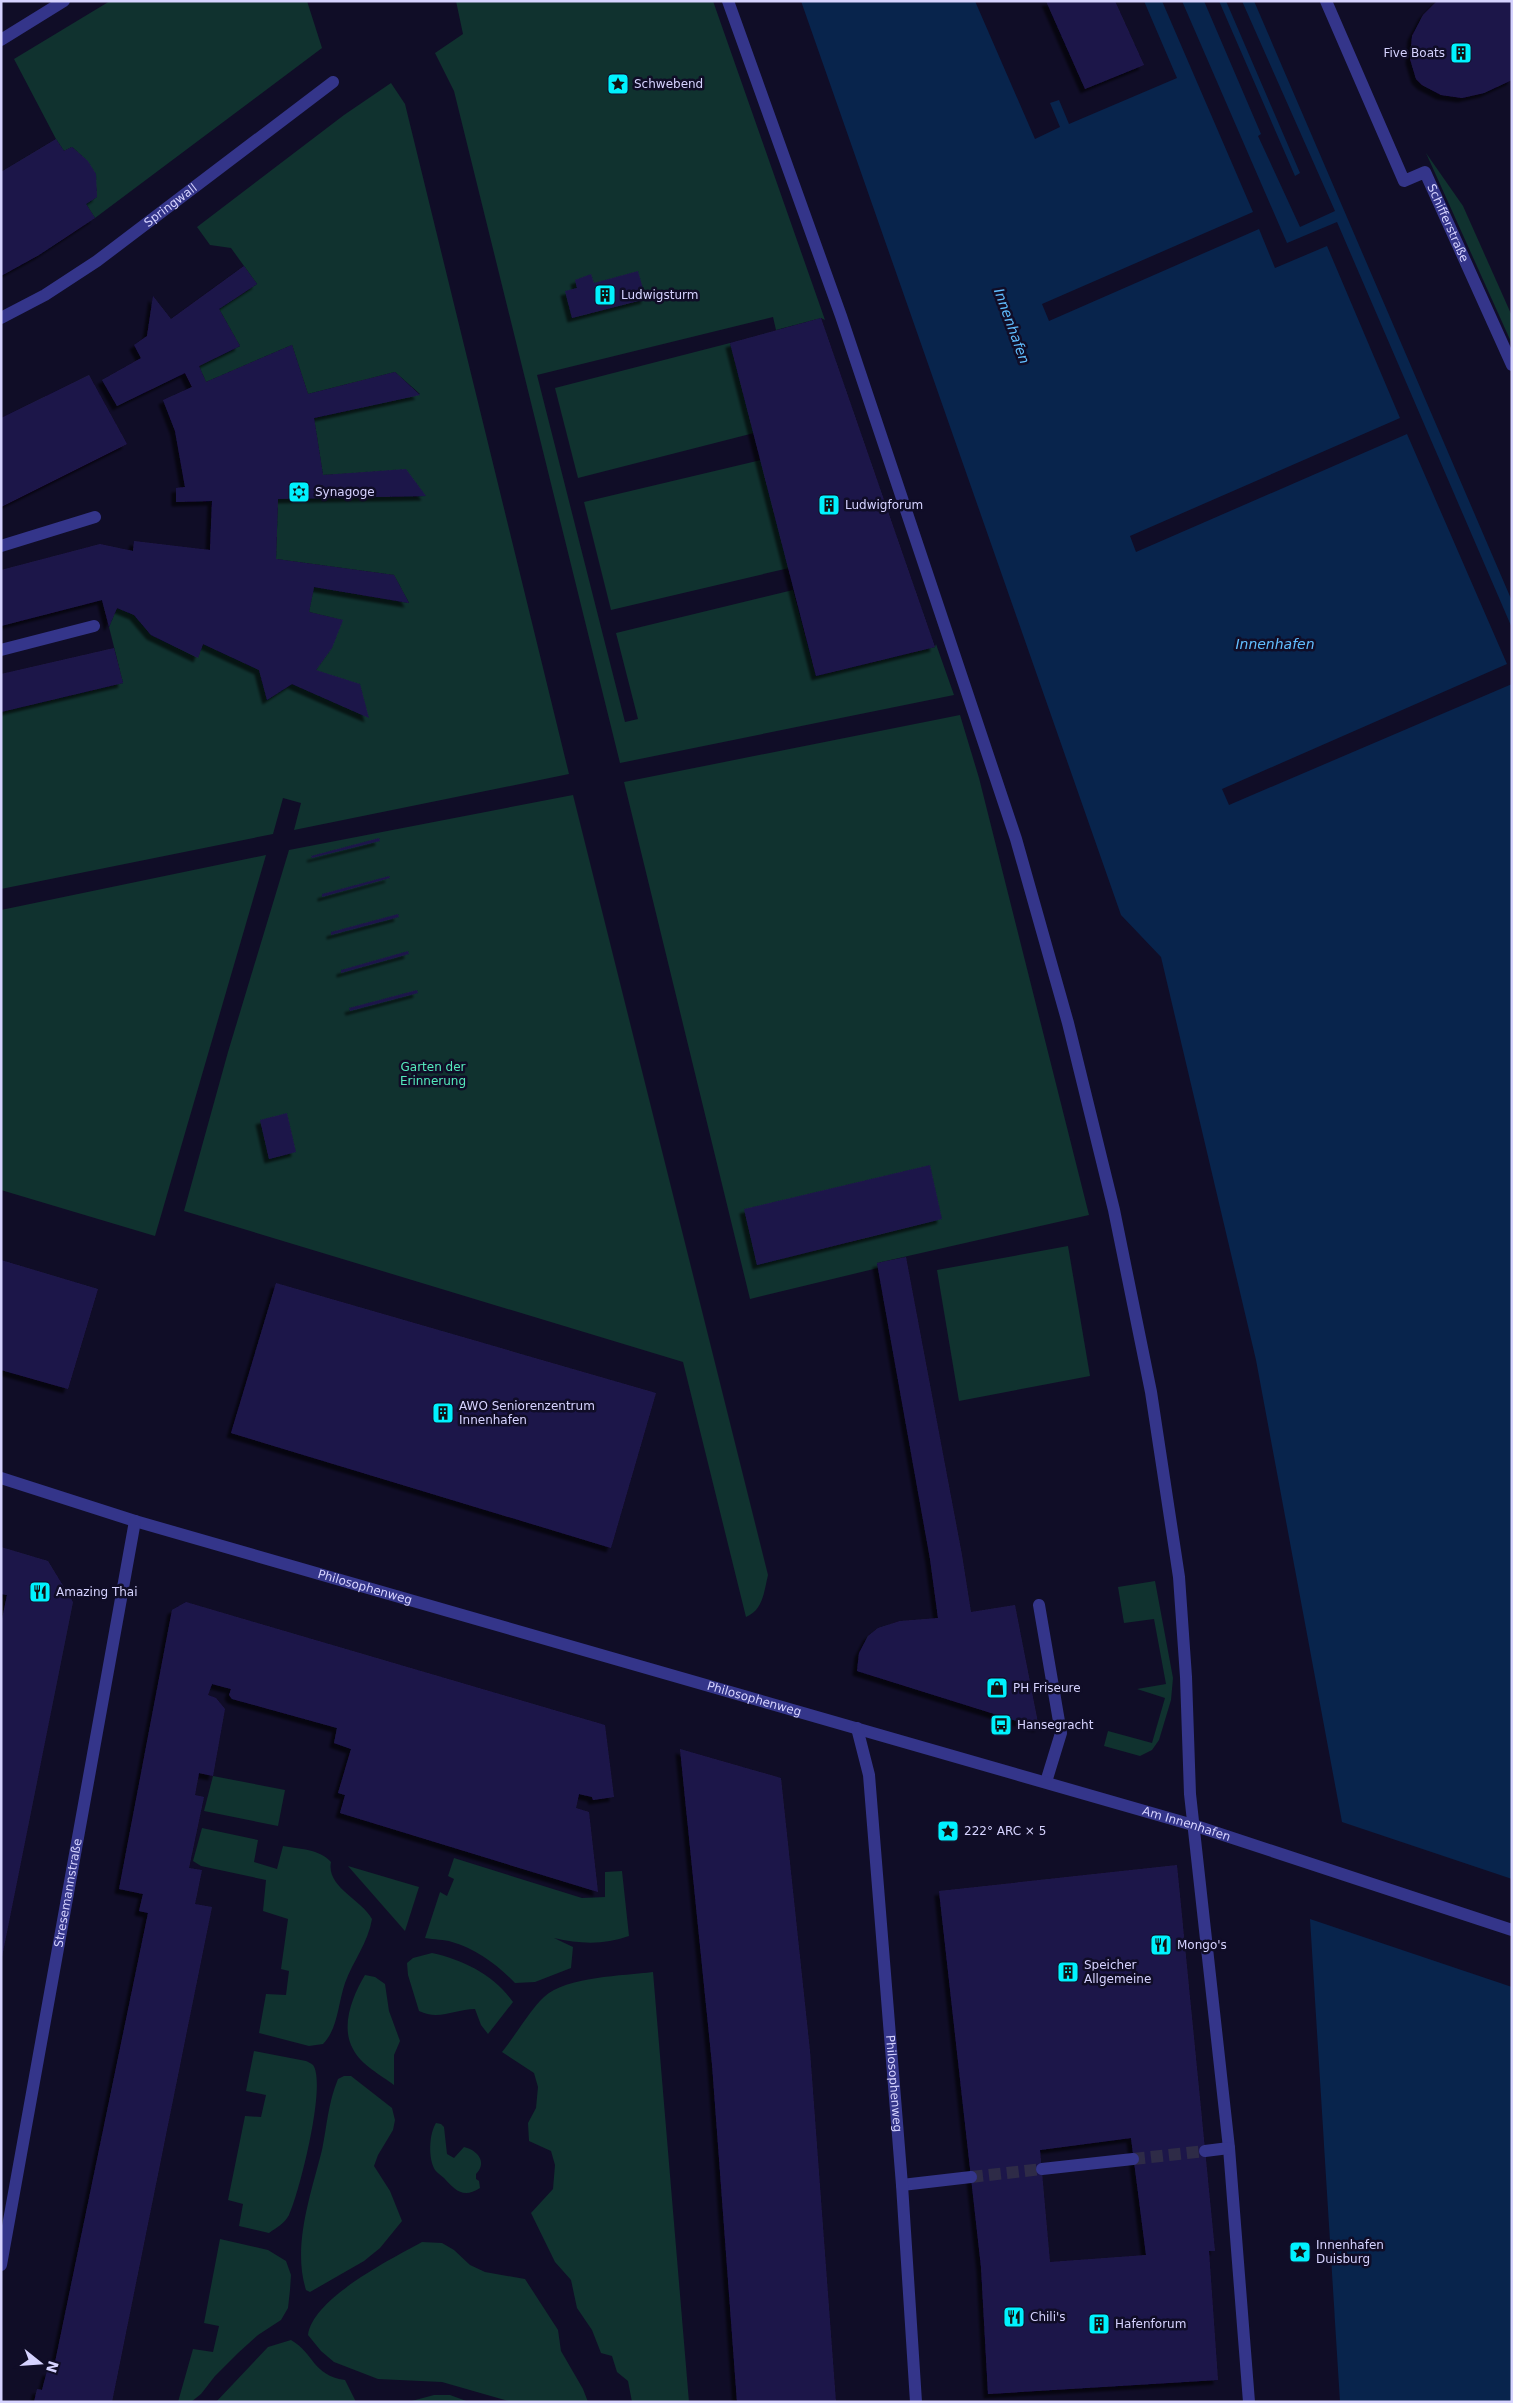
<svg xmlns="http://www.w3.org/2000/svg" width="1513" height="2403" font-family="'DejaVu Sans',sans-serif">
  <defs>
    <filter id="shadow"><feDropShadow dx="-4.5" dy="4.5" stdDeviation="1" flood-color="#0009"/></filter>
  </defs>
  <rect width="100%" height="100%" fill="#100d27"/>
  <g fill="#10322f">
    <path d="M110,1H307L322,48L95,218L86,204L97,197C95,170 92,164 72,147L64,151L56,139L14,59Z"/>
    <polygon points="456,1 713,1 825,320 821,318 776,330 773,317 537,375 625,722 638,719 616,633 793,590 816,676 935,647 936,644 954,695 620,763 454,91 435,53 463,34"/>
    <polygon points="391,83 405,104 569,774 294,830 301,803 283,798 273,834 1,889 1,712 123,683 109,627 117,608 134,615 151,635 198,657 203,644 259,670 267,700 292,684 368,717 316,670 342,620 309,612 314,587 409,603 394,575 276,559 278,499 425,496 405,470 323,475 314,418 420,394 395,372 308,394 292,345 206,382 199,366 240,346 219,309 257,284 231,248 210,245 197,227 344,115"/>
    <polygon points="1426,153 1463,206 1512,316 1512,344"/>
    <polygon points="730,343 754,433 578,478 555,388"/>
    <polygon points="761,460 789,568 611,610 584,502"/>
    <polygon points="960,715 979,778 1089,1215 877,1263 878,1268 750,1299 624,782"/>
    <path d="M573,795L768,1575C764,1592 763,1610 746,1617L683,1362L184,1211L228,1052L289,850Z"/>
    <polygon points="266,855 155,1236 1,1190 1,910"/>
    <polygon points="1068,1246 1090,1376 959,1401 937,1270"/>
    <polygon points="1155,1581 1173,1678 1171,1700 1159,1740 1152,1750 1140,1756 1104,1746 1108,1731 1152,1743 1165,1698 1137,1689 1166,1684 1154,1619 1124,1623 1118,1587"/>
    <polygon points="213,1776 285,1790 278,1826 204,1811"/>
    <path d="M202,1828L258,1840L254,1862L277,1869L283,1846C299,1849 320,1849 331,1862C326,1887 361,1899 372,1919C368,1943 353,1961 345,1983C338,2003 338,2029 323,2044L309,2046L259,2033L266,1994L286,1995L289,1971L281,1969L288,1919L263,1911L266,1880L201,1866L193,1861Z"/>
    <path d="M454,1858L582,1898L605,1897V1872L622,1871L629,1936C604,1945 580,1944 554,1938L573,1947L571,1968L535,1982L515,1983C499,1966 475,1948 452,1942C444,1939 434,1940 425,1938L440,1892L447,1896L454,1879L448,1876Z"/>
    <polygon points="348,1866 419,1887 405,1931"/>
    <path d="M432,1953C464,1960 494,1975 513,2002L488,2034L481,2025L475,2009C455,2009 439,2021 419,2011L408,1975L407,1963L413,1958Z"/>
    <path d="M653,1972L689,2402H632L628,2381L617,2372L612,2356L601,2353L592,2330L577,2308L571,2280L555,2262L531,2213L553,2189L555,2165L551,2151L529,2141L528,2123L536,2108L538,2087L534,2073L502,2052C515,2036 530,2010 544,1997C567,1976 623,1976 653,1972Z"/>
    <path d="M365,1975L375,1977L385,1984L389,2011L400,2041L394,2055V2085C381,2075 361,2065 353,2049C340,2026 353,1995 365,1975Z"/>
    <path d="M254,2051L306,2061C308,2062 311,2063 313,2065C327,2084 299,2194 289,2215C285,2223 276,2228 269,2233L239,2226L243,2204L228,2200L245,2116L261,2117L266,2095L246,2091Z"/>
    <path d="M344,2076H351L392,2108L395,2120L393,2130L378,2155L374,2166L390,2191L402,2221L380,2248L364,2261L310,2292L306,2290C292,2246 311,2194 322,2150C327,2126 328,2103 338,2079Z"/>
    <path d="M436,2123L441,2124L444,2127L447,2154L454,2158L464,2147C477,2150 488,2162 476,2174V2179L479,2181L480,2188C463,2199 455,2190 444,2178C441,2175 437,2173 435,2170C428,2158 429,2134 436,2123Z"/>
    <polygon points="220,2239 268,2250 286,2261 291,2275 290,2290 288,2308 281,2320 258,2335 238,2353 215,2376 201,2394 191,2402 178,2402 193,2349 213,2352 219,2326 204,2323"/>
    <path d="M422,2242L442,2243L454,2250L470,2265L485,2272L525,2279L558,2330L561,2351L583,2389L588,2402H512L442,2382L378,2379L334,2362L321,2351L308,2335C313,2298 391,2259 422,2242Z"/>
    <path d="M291,2340C315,2354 312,2375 345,2380L356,2402H216L268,2347Z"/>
    <polygon points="434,2395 450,2395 469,2402 408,2402"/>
  </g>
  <g fill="#08244c">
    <polygon points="801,1 1254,1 1512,601 1512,1879 1342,1822 1256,1360 1161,957 1121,915"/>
    <polygon points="1310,1919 1512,1987 1512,2402 1340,2402"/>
  </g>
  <g fill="#100d27">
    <polygon points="975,1 1144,1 1177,78 1069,124 1059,100 1050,103 1060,127 1035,139"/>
    <polygon points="1162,1 1182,1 1287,243 1337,222 1512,628 1512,684 1229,805 1222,789 1507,664 1407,434 1136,552 1130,536 1400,418 1327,246 1275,268 1259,229 1049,321 1042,304 1253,212"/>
    <polygon points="1204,1 1219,1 1295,176 1300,173 1226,1 1242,1 1335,211 1300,227 1258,136 1261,134"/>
  </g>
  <g fill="#1f174a" fill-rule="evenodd" filter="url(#shadow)">
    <polygon points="1046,1 1115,1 1144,65 1085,89"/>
    <polygon points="1437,1 1512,1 1512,80 1484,93 1462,98 1441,95 1422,85 1416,79 1410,59 1412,36 1423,15"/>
    <polygon points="56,139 64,151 72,147 88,161 96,174 97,197 86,204 95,218 39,255 1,276 1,172"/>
    <polygon points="244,266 257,284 219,309 240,346 199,366 206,382 292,345 308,394 395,372 420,395 314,418 323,475 406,469 426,496 278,499 276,559 394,575 409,603 314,587 309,612 343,620 332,648 316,670 360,684 369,718 292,684 267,700 259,670 203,644 198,658 151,635 134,615 117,608 109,627 102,600 1,626 1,570 100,544 133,551 134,541 210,550 212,501 176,502 176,488 185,487 175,431 163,400 192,387 185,373 117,406 102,380 141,358 134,345 147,336 153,296 171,319"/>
    <polygon points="638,271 646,299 572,318 565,291 577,288 575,280 591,274 594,283"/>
    <polygon points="821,318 935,647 816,676 730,343"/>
    <polygon points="89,375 127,444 1,507 1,418"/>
    <polygon points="114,648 123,683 1,712 1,674"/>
    <polygon points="379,838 380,841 312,858 311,856"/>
    <polygon points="389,876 390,878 322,897 322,894"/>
    <polygon points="398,914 399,917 331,935 331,932"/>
    <polygon points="408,951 409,954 341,973 341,970"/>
    <polygon points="417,990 418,993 350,1011 349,1008"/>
    <polygon points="287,1113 296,1152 269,1159 260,1120"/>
    <polygon points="930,1165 942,1219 757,1265 744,1209"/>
    <polygon points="906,1257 962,1555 971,1612 1015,1605 1039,1728 857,1671 859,1653 868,1636 878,1628 900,1621 938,1618 930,1559 877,1263"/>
    <polygon points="1,1260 98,1289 68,1389 1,1370"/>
    <polygon points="276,1283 656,1393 611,1548 231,1433"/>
    <polygon points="1,1547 48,1561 73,1602 2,1957 1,1624 7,1595 1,1594"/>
    <polygon points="186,1602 605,1725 614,1797 593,1800 592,1797 579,1794 576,1808 589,1812 598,1892 340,1813 345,1795 338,1793 351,1749 334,1743 337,1728 232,1699 229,1695 231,1689 212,1684 208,1695 216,1698 225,1709 213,1776 199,1773 195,1795 204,1797 189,1868 202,1870 195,1904 212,1907 112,2402 34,2402 37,2389 42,2390 47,2371 53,2372 148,1913 139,1911 143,1894 119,1889 172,1610"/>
    <polygon points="680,1749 781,1778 810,2051 836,2402 737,2402 712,2064"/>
    <path d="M1177,1865L1215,2251H1209L1218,2380L988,2394L981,2267L939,1891ZM1131,2138L1146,2255L1050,2262L1040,2150Z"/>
  </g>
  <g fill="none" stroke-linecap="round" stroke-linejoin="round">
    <g stroke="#2e2b47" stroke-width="12" stroke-dasharray="12 6" stroke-linecap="butt">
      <polyline points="1133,2159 1205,2151"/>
      <polyline points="971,2177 1042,2169"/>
    </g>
    <g stroke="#34358a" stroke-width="12">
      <polyline points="1,546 95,517"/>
      <polyline points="1,650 94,626"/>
      <polyline points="1039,1605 1061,1733 1046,1782"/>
    </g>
    <g stroke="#34358a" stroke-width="12">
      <polyline points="728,1 841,316 1016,839 1068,1023 1114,1210 1151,1392 1179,1577 1186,1677 1190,1794 1229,2148 1249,2402"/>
      <path id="s1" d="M1326,1L1404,181L1425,172L1512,365"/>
      <polyline points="1205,2151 1229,2148"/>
      <polyline points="1042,2169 1133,2159"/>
      <polyline points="902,2185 971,2177"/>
    </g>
    <g stroke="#34358a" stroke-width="12">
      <polyline points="1,40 64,1"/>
      <path id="s2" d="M1,318L45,295L97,261L333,82"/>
      <path id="s3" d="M1,1478L135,1521L1193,1825L1512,1930"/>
      <path id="s4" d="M857,1728L869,1775L902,2185L916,2402"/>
      <path id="s5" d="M1,2265L135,1521"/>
    </g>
  </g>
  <defs>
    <g id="building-square" transform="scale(1.125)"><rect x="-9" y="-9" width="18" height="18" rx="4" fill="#00f2fe" stroke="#100d27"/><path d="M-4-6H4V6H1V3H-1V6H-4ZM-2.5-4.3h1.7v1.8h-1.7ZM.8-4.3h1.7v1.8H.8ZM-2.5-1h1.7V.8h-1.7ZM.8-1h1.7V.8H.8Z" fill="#111"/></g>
    <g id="sight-square" transform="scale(1.125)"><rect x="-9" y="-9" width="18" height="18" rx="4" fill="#00f2fe" stroke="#100d27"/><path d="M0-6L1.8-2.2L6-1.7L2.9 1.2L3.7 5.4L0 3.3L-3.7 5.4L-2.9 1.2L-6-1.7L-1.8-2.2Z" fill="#111"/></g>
    <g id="synagogue-square" transform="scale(1.125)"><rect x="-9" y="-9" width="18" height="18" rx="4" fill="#00f2fe" stroke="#100d27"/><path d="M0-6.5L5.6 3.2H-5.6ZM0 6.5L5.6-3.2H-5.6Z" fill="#111"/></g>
    <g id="restaurant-square" transform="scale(1.125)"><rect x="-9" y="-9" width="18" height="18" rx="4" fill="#00f2fe" stroke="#100d27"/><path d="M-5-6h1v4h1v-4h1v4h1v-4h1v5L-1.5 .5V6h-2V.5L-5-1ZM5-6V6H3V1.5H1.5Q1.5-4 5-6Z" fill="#111"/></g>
    <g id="shop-square" transform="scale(1.125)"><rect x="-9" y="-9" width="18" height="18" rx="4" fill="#00f2fe" stroke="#100d27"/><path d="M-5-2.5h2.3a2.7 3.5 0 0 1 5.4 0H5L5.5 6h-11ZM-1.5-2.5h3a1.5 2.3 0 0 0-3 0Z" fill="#111"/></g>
    <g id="bus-square" transform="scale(1.125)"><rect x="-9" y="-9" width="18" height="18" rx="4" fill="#00f2fe" stroke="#100d27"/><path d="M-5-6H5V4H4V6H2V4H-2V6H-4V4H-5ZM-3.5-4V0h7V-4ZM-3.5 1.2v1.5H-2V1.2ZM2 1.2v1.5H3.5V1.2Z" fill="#111"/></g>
  </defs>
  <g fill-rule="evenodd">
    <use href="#building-square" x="1461" y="53"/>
    <use href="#sight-square" x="618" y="84"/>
    <use href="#building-square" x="605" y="295"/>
    <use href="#synagogue-square" x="299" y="492"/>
    <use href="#building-square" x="829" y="505"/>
    <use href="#building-square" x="443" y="1413"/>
    <use href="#restaurant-square" x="40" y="1592"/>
    <use href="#shop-square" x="997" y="1688"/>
    <use href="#bus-square" x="1001" y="1725"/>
    <use href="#sight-square" x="948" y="1831"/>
    <use href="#restaurant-square" x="1161" y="1945"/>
    <use href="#building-square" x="1068" y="1972"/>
    <use href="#sight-square" x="1300" y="2252"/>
    <use href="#restaurant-square" x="1014" y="2317"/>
    <use href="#building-square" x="1099" y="2324"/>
  </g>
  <g text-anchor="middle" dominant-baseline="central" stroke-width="5" stroke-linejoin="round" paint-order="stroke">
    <g font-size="12" fill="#d6d3ff" stroke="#100d27" text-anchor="start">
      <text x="1445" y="53" text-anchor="end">Five Boats</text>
      <text x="634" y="84">Schwebend</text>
      <text x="621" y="295">Ludwigsturm</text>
      <text x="315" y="492">Synagoge</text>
      <text x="845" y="505">Ludwigforum</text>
      <text x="459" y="1406">AWO Seniorenzentrum<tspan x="459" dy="14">Innenhafen</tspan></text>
      <text x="56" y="1592">Amazing Thai</text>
      <text x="1013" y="1688">PH Friseure</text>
      <text x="1017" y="1725">Hansegracht</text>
      <text x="964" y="1831">222° ARC × 5</text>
      <text x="1177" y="1945">Mongo's</text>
      <text x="1084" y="1965">Speicher<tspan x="1084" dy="14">Allgemeine</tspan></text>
      <text x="1316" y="2245">Innenhafen<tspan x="1316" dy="14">Duisburg</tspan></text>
      <text x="1030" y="2317">Chili's</text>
      <text x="1115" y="2324">Hafenforum</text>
    </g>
    <g font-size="12" fill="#d6d3ff" stroke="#100d27">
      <text stroke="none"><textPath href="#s2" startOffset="204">Springwall</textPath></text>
      <text stroke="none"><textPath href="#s1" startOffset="275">Schifferstraße</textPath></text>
      <text stroke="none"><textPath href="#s3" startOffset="380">Philosophenweg</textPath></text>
      <text stroke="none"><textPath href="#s3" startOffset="785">Philosophenweg</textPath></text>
      <text stroke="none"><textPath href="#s3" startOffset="1235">Am Innenhafen</textPath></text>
      <text stroke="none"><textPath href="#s5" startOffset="378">Stresemannstraße</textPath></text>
      <text stroke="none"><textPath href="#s4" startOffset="358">Philosophenweg</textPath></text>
    </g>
    <g font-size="12" fill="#55eabc" stroke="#100d27">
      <text x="433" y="1067">Garten der<tspan x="433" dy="14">Erinnerung</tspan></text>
    </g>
    <g font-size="14" font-style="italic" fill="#61beff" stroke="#100d27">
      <text transform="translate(1012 326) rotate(70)">Innenhafen</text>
      <text x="1275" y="644">Innenhafen</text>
    </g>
  </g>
  <rect width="1513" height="2403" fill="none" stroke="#d6d3ff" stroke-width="5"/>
  <g transform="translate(40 2363) rotate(107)" stroke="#100d27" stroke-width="4" paint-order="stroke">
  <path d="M0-4L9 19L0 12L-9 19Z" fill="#d6d3ff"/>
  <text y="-8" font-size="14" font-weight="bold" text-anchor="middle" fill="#d6d3ff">N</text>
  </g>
</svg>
